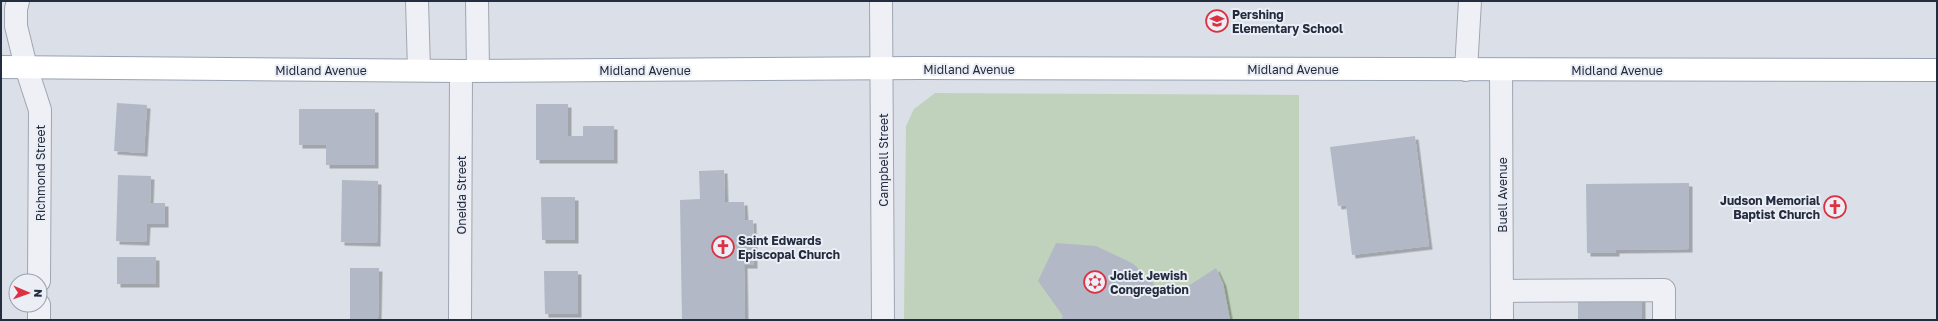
<svg xmlns="http://www.w3.org/2000/svg" width="1938" height="321" font-family="'Golos Text',sans-serif">
  <defs>
    <filter id="shadow"><feDropShadow dx="3.5" dy="3.5" stdDeviation="0" flood-color="#0004"/></filter>
  </defs>
  <rect width="100%" height="100%" fill="#dbdfe7"/>
  <polygon fill="#c0d2bb" points="935,93 1299,95 1299,320 904,320 906,126 914,109"/>
  <g fill="#b2b8c5" filter="url(#shadow)">
    <polygon points="117,103 147,105 144,153 114,151"/>
    <polygon points="536,104 568,104 568,136 583,136 583,126 614,126 614,160 536,160"/>
    <polygon points="299,109 375,109 375,165 326,165 326,145 299,145"/>
    <polygon points="1415,136 1429,246 1352,255 1346,205 1338,206 1330,147"/>
    <polygon points="724,170 725,202 744,202 745,220 753,220 754,265 744,265 745,320 682,320 680,200 700,199 699,171"/>
    <polygon points="118,175 151,176 150,203 165,203 165,224 147,224 146,242 116,241"/>
    <polygon points="342,180 378,181 377,243 341,242"/>
    <polygon points="1689,183 1689,249 1616,250 1616,253 1587,253 1586,184"/>
    <polygon points="541,197 575,197 575,240 542,240"/>
    <polygon points="1056,243 1096,246 1132,263 1160,290 1176,294 1216,268 1223,283 1230,320 1061,320 1063,316 1038,281"/>
    <rect x="117" y="257" width="39" height="27"/>
    <polygon points="350,268 379,268 378,319 350,319"/>
    <polygon points="544,271 578,271 578,314 545,314"/>
    <rect x="1578" y="298" width="64" height="22"/>
  </g>
  <g fill="none" stroke-linecap="round" stroke-linejoin="round">
    <g stroke="#a0a6b1" stroke-width="24">
      <g id="minor">
        <polyline points="18,1 16,9 16,26 26,67 40,110 39,281"/>
        <polyline points="417,1 419,70"/>
        <polyline points="477,1 478,70"/>
        <polyline points="881,1 883,320"/>
        <polyline points="1466,70 1470,1"/>
        <polyline points="1501,70 1502,320"/>
        <polyline points="1502,291 1664,290 1664,320"/>
        <polyline points="39,320 39,305"/>
        <polyline points="460,320 461,71"/>
      </g>
    </g>
    <g stroke="#99a3b4" stroke-width="24">
      <polyline id="major" points="1,67 461,71 920,68 1937,70"/>
    </g>
    <use href="#minor" stroke="#eef0f5" stroke-width="22"/>
    <use href="#major" stroke="#fff" stroke-width="22"/>
  </g>
  <defs>
    <g id="school-ring" transform="scale(1.15)"><circle r="9.5" fill="#ebeef5" stroke="#dc3142" stroke-width="1.5"/><path d="M0-5L7-2L0 1L-7-2ZM-4 1L0 2.5L4 1V4Q0 6-4 4Z" fill="#dc3142"/></g>
    <g id="church-ring" transform="scale(1.15)"><circle r="9.5" fill="#ebeef5" stroke="#dc3142" stroke-width="1.5"/><path d="M-1.2-6h2.4v3.5h3.3v2.4h-3.3V6h-2.4V-.1h-3.3v-2.4h3.3Z" fill="#dc3142"/></g>
    <g id="synagogue-ring" transform="scale(1.15)"><circle r="9.5" fill="#ebeef5" stroke="#dc3142" stroke-width="1.5"/><path d="M0-6.5L5.6 3.2H-5.6ZM0 6.5L5.6-3.2H-5.6Z" fill="#dc3142"/></g>
  </defs>
  <g fill-rule="evenodd">
    <use href="#school-ring" x="1217" y="21"/>
    <use href="#church-ring" x="1835" y="207"/>
    <use href="#church-ring" x="723" y="247"/>
    <use href="#synagogue-ring" x="1095" y="282"/>
  </g>
  <g text-anchor="middle" dominant-baseline="central" stroke-width="4" stroke-linejoin="round" paint-order="stroke">
    <g font-size="12" font-weight="bold" fill="#242c3f" stroke="#ebeef5" text-anchor="start">
      <text x="1232" y="14">Pershing<tspan x="1232" dy="14">Elementary School</tspan></text>
      <text x="1820" y="200" text-anchor="end">Judson Memorial<tspan x="1820" dy="14">Baptist Church</tspan></text>
      <text x="738" y="240">Saint Edwards<tspan x="738" dy="14">Episcopal Church</tspan></text>
      <text x="1110" y="275">Joliet Jewish<tspan x="1110" dy="14">Congregation</tspan></text>
    </g>
    <g font-size="12" fill="#242c3f" stroke="#ebeef5">
      <text x="969" y="69">Midland Avenue</text>
      <text x="1293" y="69">Midland Avenue</text>
      <text x="321" y="70">Midland Avenue</text>
      <text x="645" y="70">Midland Avenue</text>
      <text x="1617" y="70">Midland Avenue</text>
      <text transform="translate(883 160) rotate(-90)">Campbell Street</text>
      <text transform="translate(40 173) rotate(-90)">Richmond Street</text>
      <text transform="translate(461 195) rotate(-90)">Oneida Street</text>
      <text transform="translate(1502 195) rotate(-90)">Buell Avenue</text>
    </g>
  </g>
  <rect width="1938" height="321" fill="none" stroke="#242c3f" stroke-width="4"/>
  <g transform="translate(28 293) rotate(92)"><circle r="19" fill="#ebeef5" stroke="#9ba0ac"/>
  <path d="M0-3L7 15L0 10L-7 15Z" fill="#dc3142"/>
  <text y="-6" font-size="11" font-weight="bold" text-anchor="middle" fill="#242c3f">N</text>
  </g>
</svg>
